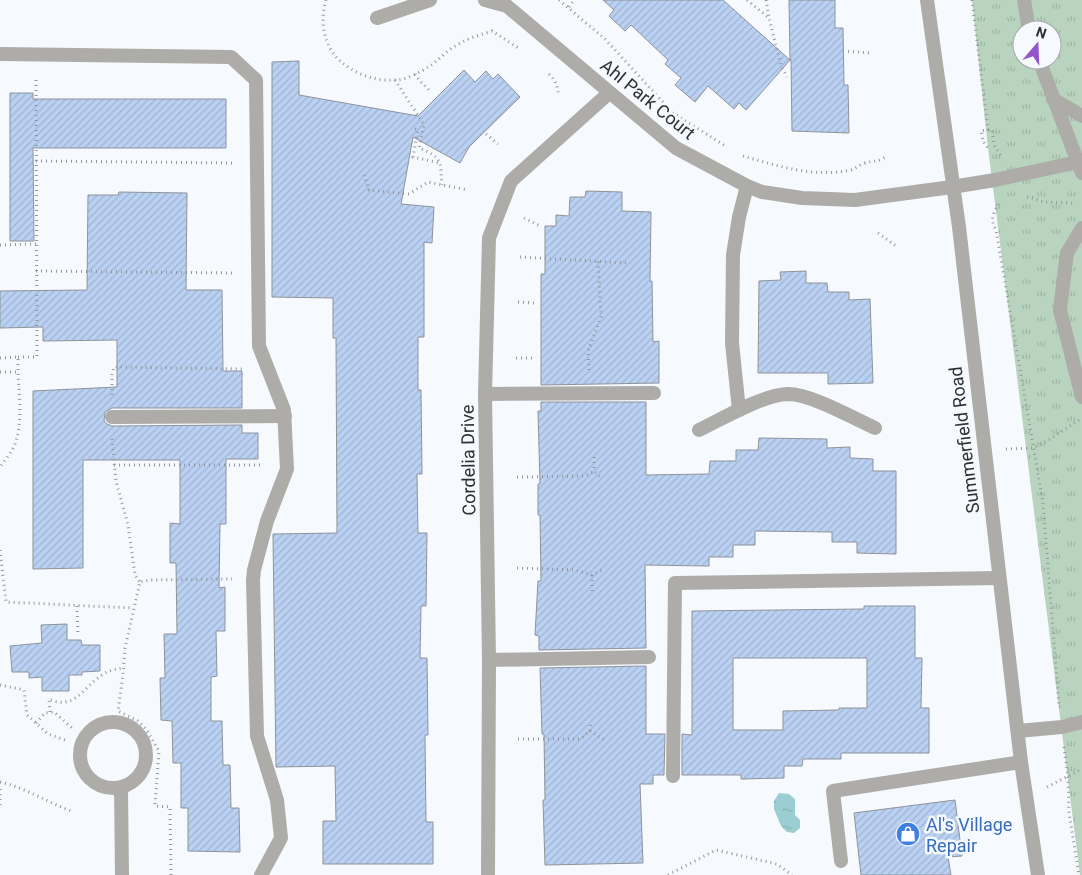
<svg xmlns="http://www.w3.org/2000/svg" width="1082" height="875" font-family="Roboto,sans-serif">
  <defs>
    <pattern id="park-tufts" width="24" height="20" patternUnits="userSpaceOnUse" patternTransform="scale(1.25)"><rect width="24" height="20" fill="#b8d4be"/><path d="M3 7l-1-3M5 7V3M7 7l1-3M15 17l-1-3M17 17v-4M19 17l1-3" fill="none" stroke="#9eb6a4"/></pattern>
    <pattern id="water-ripples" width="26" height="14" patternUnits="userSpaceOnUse" patternTransform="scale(1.25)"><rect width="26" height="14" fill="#9bced2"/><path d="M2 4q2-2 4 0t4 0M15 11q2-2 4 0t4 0" fill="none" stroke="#86b1b5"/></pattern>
    <pattern id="building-hatch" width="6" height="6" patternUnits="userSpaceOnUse" patternTransform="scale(1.25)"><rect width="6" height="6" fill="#bad1f3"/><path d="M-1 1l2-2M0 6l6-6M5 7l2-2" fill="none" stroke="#a0b4d1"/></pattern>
  </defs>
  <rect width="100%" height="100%" fill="#f6f9fe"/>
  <path fill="url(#park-tufts)" fill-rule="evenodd" d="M972,0H1082V875H1080L988,148ZM1022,30H1052V60H1022Z"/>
  <polygon fill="url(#water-ripples)" points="779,793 789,794 795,799 795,815 800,820 800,828 794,833 787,832 781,826 774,809 774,801"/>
  <g fill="url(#building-hatch)" stroke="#8e939a" fill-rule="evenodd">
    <polygon points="603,0 723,0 790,60 789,0 835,0 835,28 843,28 844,85 848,85 849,133 792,131 791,59 746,110 739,103 734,109 708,86 695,102 675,85 681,78 665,64 668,60 631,25 625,31 609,16 614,10"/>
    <polygon points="299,61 299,95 418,116 464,70 475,82 486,71 493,79 498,74 520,97 469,147 460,163 413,137 401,204 434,207 432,243 424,242 424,337 418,337 418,390 421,390 422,474 417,474 418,533 427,533 426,606 421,606 420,658 427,658 428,735 425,735 426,822 433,822 433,864 323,864 323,821 336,821 335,766 276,767 273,534 337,533 336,338 333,338 333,298 272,297 272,62"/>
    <polygon points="10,93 33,93 33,99 226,99 226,148 33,148 34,241 10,241"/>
    <polygon points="586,191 622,192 622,211 651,212 650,281 652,281 653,342 659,341 659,383 541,385 541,274 545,274 545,226 556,226 556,215 569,216 570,197 585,197"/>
    <polygon points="119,192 187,193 186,290 222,290 223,371 242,371 242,408 112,408 105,412 104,421 107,424 112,426 242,425 242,433 258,433 258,459 226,459 226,524 220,524 219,588 225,587 225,631 216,631 217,676 211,677 211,721 222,721 223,765 230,765 231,808 239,808 240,852 188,851 188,808 181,808 181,763 173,763 172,721 161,720 160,678 165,678 164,634 177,634 176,563 170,563 170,523 180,524 180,460 83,460 83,568 33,569 33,391 117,387 117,340 43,341 43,327 0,328 0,291 87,290 88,195 118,195"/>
    <polygon points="806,271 806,283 827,283 828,292 849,292 849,300 870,299 873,383 828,384 828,373 758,373 759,281 781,280 780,272"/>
    <polygon points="541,402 646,402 646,475 709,474 710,461 736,461 736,450 758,450 759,438 827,439 827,448 850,447 850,458 873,459 873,471 896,471 896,554 857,553 857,542 832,542 832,532 755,531 755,545 733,545 733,557 709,557 709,566 645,565 646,648 539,650 539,636 535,635 538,581 541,581 540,515 538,515 538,484 540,484 538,411 541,411"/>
    <path d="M864,606H915V658H922L921,708H929V753H841V759H803L802,766H784V778L741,779V775H682V734L692,735V611L864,609ZM733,658H867V708H839V710L783,711V730H733Z"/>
    <polygon points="67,624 67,640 81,640 82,645 100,645 100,671 82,672 82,675 69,675 69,691 42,691 42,677 29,678 29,672 12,672 10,646 42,643 41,625"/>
    <polygon points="646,666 646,734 665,734 664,775 653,775 653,784 640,784 643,863 545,865 543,800 545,800 544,734 542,734 540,668"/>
    <polygon points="955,800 962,856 948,857 951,875 861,875 854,813"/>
  </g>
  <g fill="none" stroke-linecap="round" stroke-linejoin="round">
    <g stroke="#94979b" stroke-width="3" stroke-dasharray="1 4" stroke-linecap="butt">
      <path d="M326,0C320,21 323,44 339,60C353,73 375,82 395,80C407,80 420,72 430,66C439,60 447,50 457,45C468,38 480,35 492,31L520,49"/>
      <polyline points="559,0 605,39 673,113 727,147"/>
      <polyline points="747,0 769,18 781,65 787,77"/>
      <polyline points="766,0 769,17"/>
      <polyline points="972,0 988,130 981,131 983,141 988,148"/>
      <polyline points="569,7 574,0"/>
      <polyline points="843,51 872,53"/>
      <polyline points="415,74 419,80 429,90"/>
      <path d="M549,74C556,81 558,86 558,96"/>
      <path d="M395,80L424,125L419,148C443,158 440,160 442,185"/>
      <polyline points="415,129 418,130 413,157 440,163"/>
      <polyline points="988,130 992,130 994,145 1001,156"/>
      <polyline points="486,134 498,144"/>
      <path d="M743,156C778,166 814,178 851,170C856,168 860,165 865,163C875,160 876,163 887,156"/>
      <polyline points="36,161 234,163"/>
      <polyline points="364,175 369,190 409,194 428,182 468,190"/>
      <polyline points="1027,197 1033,198 1043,202 1074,203"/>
      <path d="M999,204C993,213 990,219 996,230L1043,503L1059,706"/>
      <polyline points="524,218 540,226"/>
      <polyline points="878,233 896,246"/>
      <polyline points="0,245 36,244"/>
      <polyline points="520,257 629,263"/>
      <polyline points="36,271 236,273"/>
      <polyline points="518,302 535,303"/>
      <polyline points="18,357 37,357 36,79 38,79"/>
      <polyline points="0,358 18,357 18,372"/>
      <polyline points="516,358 534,358"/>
      <polyline points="589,370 588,351 601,317 598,261"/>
      <path d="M0,372H18C19,394 23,422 15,444C12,452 5,460 0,467"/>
      <polyline points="112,395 112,375 114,367 244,369"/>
      <polyline points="112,439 116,481 128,525 135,575 140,582"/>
      <polyline points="1006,449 1033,448 1050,439 1079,420"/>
      <polyline points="594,457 594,471"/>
      <polyline points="114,465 264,465"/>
      <polyline points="517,477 585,476 594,471 602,479"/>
      <polyline points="0,550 6,602 133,608"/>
      <polyline points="517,568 575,570 592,575 604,569"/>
      <polyline points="592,575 592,591"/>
      <polyline points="77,606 78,636"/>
      <polyline points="0,685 24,690 27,715 48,734 65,740"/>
      <path d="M50,712L49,699C75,711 83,687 102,675C109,670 115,669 124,668"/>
      <polyline points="36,723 45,713 54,712 72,728"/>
      <polyline points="590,731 605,740"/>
      <polyline points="518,739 580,739 590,731 591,721"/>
      <polyline points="1064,747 1068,777 1069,813 1079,875"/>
      <path d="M0,782C27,788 48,803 74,812"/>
      <polyline points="1047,787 1082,769"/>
      <polyline points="0,789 0,809"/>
      <polyline points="171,875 170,807 155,806 159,751 146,729 138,721 118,711 123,675 125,648 140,582 150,580 232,579"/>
      <polyline points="668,875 716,850 777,864 792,875"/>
    </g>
    <g stroke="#aeaca9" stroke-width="14">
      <polyline points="1024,0 1029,30"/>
      <polyline points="0,54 231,57 256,80 259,346 284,410 287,469 267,521 254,570 253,580 257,736 277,800 281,838 261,875"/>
      <polyline points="1039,60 1082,173"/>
      <polyline points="1053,99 1082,116"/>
      <polyline points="952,187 995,180 1082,161"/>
      <polyline points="1082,228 1067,253 1060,310 1082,397"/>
      <polyline points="485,394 654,393"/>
      <polyline points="739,410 732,343 733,255 739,217 747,186"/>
      <polyline points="112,417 285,416"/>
      <path d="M699,430C722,419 762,395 788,394C811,394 853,418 875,428"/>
      <polyline points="489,660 649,657"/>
      <circle cx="113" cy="755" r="33"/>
      <polyline points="1018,731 1062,727 1082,722"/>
      <polyline points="673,776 675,583 999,578"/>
      <polyline points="121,787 122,875"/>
      <polyline points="841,861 833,791 1021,762"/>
    </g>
    <g stroke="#aeaca9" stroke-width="14">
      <polyline points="485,0 507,6 676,148 747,186 762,192 802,198 855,200 952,187"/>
      <polyline points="377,18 430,0"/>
      <polyline points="488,875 489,660 485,394 489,238 511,181 609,93"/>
    </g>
    <polyline stroke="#aeaca9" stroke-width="14" points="927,0 959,227 1021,762 1038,875"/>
  </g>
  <defs>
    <g id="shop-disc" transform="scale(1.25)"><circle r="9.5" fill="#3f7fe0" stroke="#f6f9fe"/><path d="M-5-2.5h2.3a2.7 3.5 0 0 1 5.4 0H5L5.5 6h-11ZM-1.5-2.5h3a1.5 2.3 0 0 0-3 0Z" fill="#fff"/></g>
  </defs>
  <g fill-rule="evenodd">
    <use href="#shop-disc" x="908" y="834"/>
  </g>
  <g text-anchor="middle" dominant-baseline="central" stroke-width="5" stroke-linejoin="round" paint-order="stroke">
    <g font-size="18" fill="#2e3033" stroke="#f6f9fe">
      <text transform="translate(648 99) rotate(39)">Ahl Park Court</text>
      <text transform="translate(964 440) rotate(-97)">Summerfield Road</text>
      <text transform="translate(468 460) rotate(-91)">Cordelia Drive</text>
    </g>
    <g font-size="18" fill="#366cbe" stroke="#f6f9fe" text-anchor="start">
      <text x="926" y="824">Al's Village<tspan x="926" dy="21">Repair</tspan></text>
    </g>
  </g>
  <g transform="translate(1037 45) rotate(19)"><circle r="24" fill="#f6f9fe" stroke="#a6a9ad"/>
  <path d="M0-4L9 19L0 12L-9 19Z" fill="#9355cb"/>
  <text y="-8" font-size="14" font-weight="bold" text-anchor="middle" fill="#2e3033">N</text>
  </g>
</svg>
